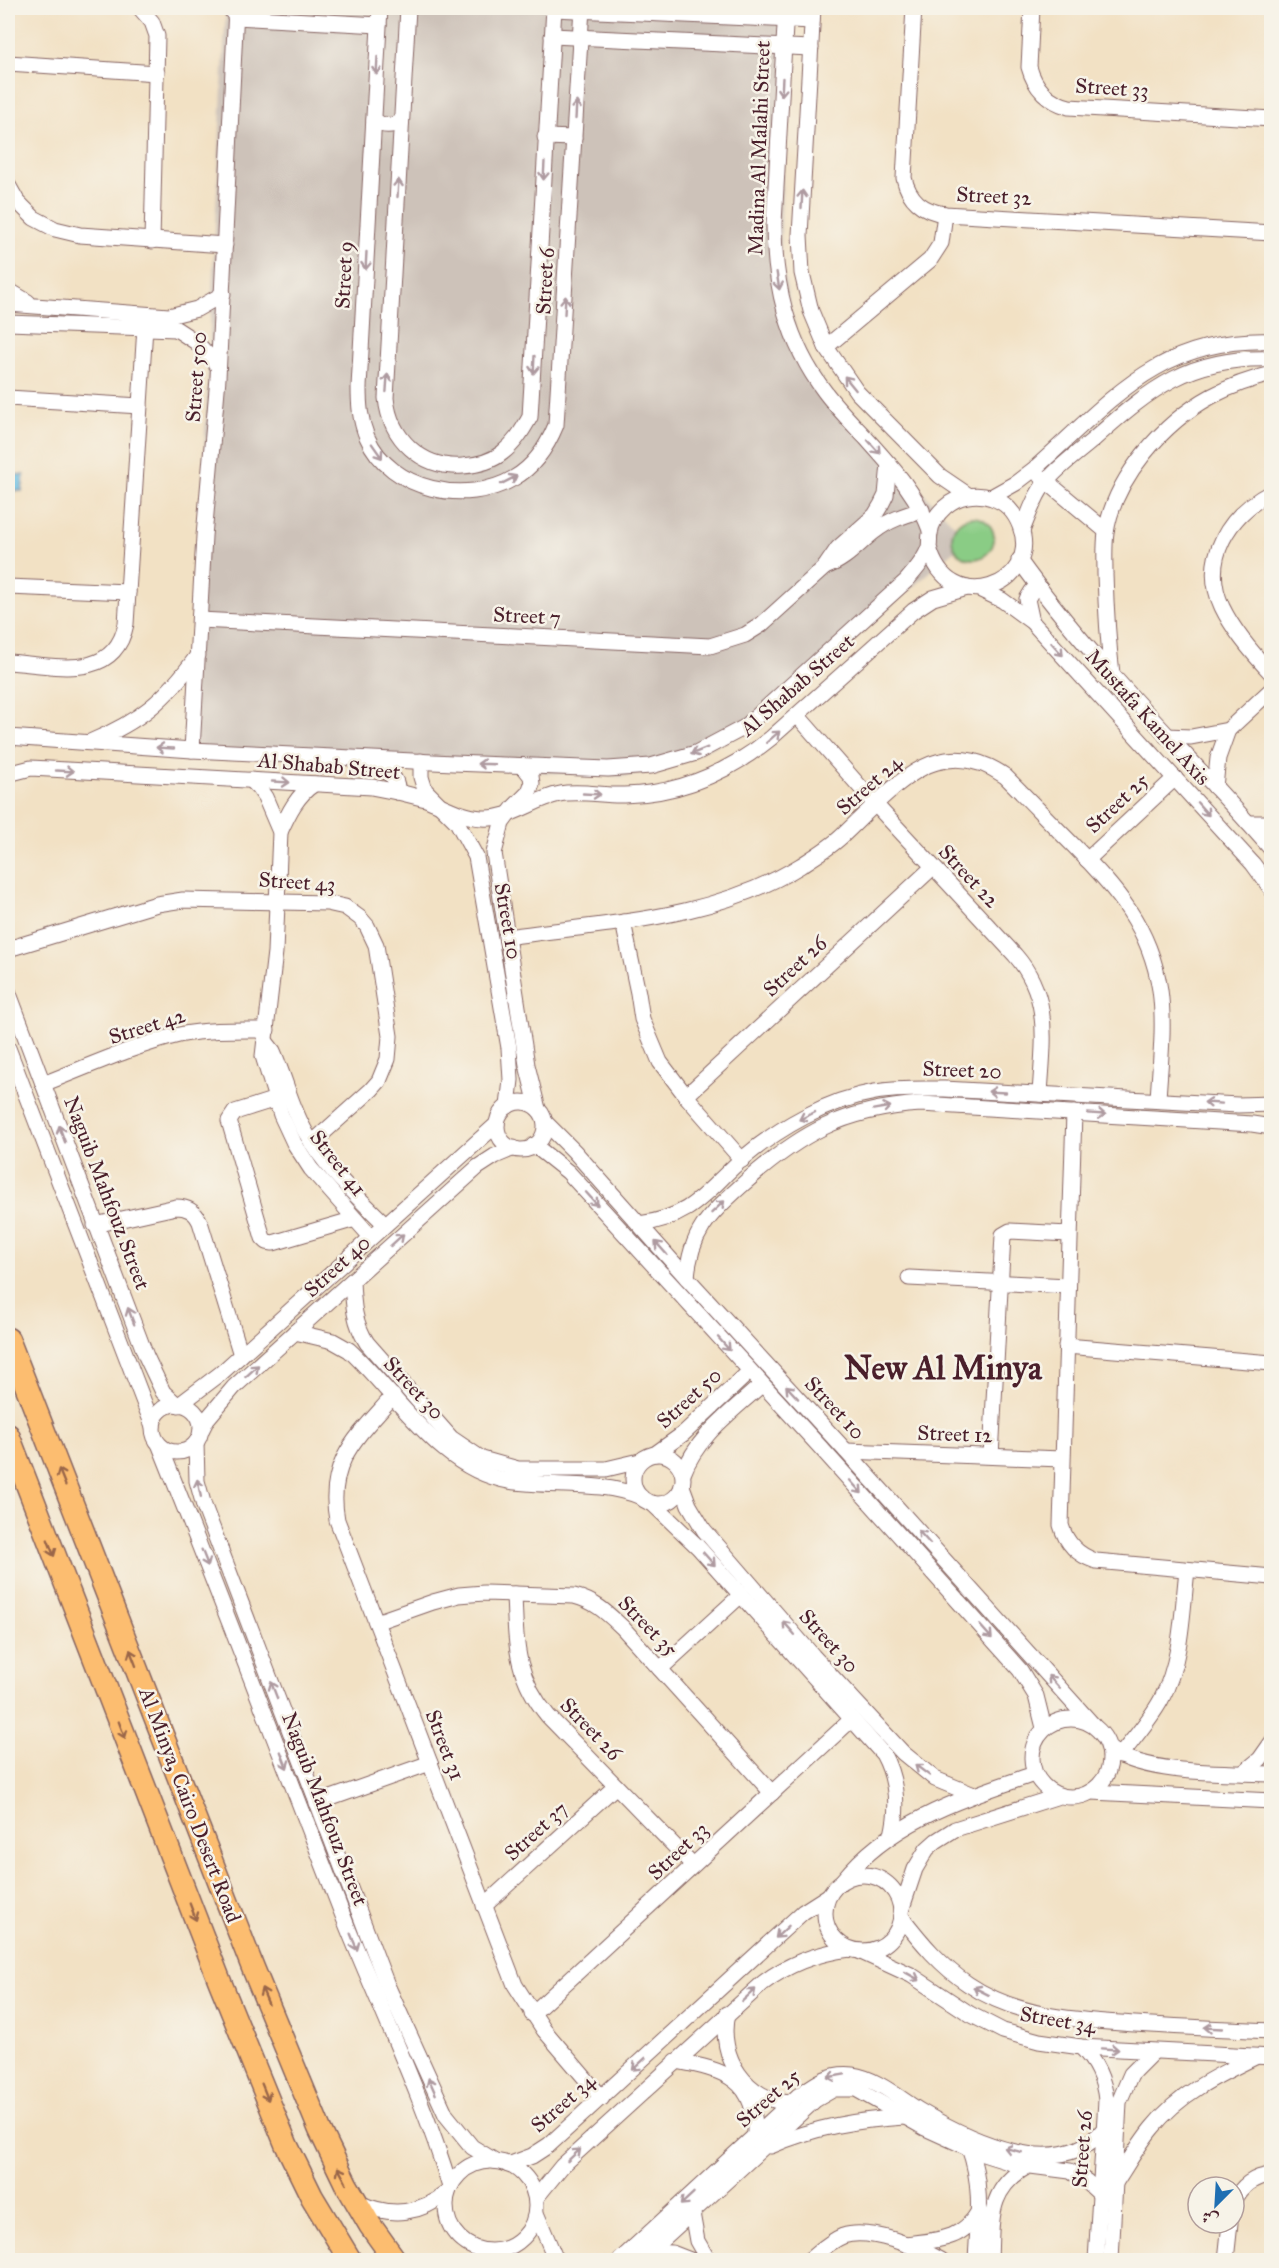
<svg xmlns="http://www.w3.org/2000/svg" width="1279" height="2268" font-family="'IM FELL Great Primer',Amiri,serif">
  <rect width="100%" height="100%" fill="#f7f3e8"/>
  <filter id="ink" filterUnits="userSpaceOnUse"><feTurbulence type="fractalNoise" baseFrequency=".0167" numOctaves="2"/><feDisplacementMap in="SourceGraphic" scale="12" xChannelSelector="R" yChannelSelector="G"/><feConvolveMatrix kernelMatrix="1 2 1 2 8 2 1 2 1" color-interpolation-filters="sRGB"/></filter>
  <filter id="wash" filterUnits="userSpaceOnUse"><feTurbulence type="fractalNoise" baseFrequency=".008" numOctaves="4" result="noise"/><feDisplacementMap in="SourceGraphic" scale="24" xChannelSelector="R" yChannelSelector="G"/><feGaussianBlur stdDeviation="1.35" result="paint"/><feColorMatrix in="noise" values="0 0 0 0 0 0 0 0 0 0 0 0 0 0 0 0 0 1.4 0 .05"/><feComposite in="paint" operator="in"/></filter>
  <g filter="url(#wash)">
    <rect width="100%" height="100%" fill="#f2e1c4"/>
    <polygon fill="#cdc2b9" points="226,8 791,8 781,214 781,257 792,315 809,361 844,411 968,539 746,733 655,772 621,777 189,753"/>
    <circle fill="#8acc85" stroke="#6a7658" stroke-width="1.5" cx="973" cy="538" r="21"/>
    <polygon fill="#66bee4" stroke="#586e88" stroke-width="1.5" points="8,474 24,475 22,491 8,490"/>
  </g>
  <g filter="url(#ink)">
    <g fill="none" stroke-linecap="round" stroke-linejoin="round">
      <g stroke="#856361" stroke-width="17">
        <g id="minor">
          <polyline points="140,8 152,22 157,36 152,241"/>
          <path d="M380,8L359,387C359,405 360,420 367,437C390,491 467,506 514,478C535,466 547,447 556,425L582,8"/>
          <path d="M408,8L386,398C390,439 422,469 463,466C476,465 492,461 502,453C515,443 522,431 530,417L554,8"/>
          <path d="M786,8L774,223C774,285 787,342 825,392C837,408 851,422 865,437C891,466 916,492 930,530"/>
          <polyline points="813,8 800,235 802,273 811,311 826,347 857,392 940,476 968,495"/>
          <path d="M914,8L904,178C909,200 923,211 945,214L1272,233"/>
          <path d="M1032,8L1029,67C1035,89 1048,101 1069,107L1272,119"/>
          <polyline points="230,9 236,17 379,25"/>
          <polyline points="554,9 812,21"/>
          <polyline points="552,36 811,48"/>
          <polyline points="8,63 157,73"/>
          <path d="M374,120C383,127 391,127 401,121"/>
          <polyline points="545,137 574,138"/>
          <polyline points="8,185 17,201 34,218 55,229 80,235 225,245"/>
          <polyline points="8,290 28,302"/>
          <polyline points="8,304 169,316 197,309 223,294"/>
          <polyline points="8,323 176,329 196,342 218,366"/>
          <polyline points="826,347 930,260 941,243 945,214"/>
          <polyline points="8,398 140,406"/>
          <polyline points="1040,476 1106,531"/>
          <path d="M1272,492C1229,514 1200,559 1222,607C1234,632 1253,654 1272,674"/>
          <path d="M991,497L1016,483L1033,470C1111,401 1158,337 1272,341"/>
          <path d="M1022,531C1029,514 1035,495 1046,482C1059,466 1079,452 1094,439C1151,388 1191,356 1272,359"/>
          <path d="M1019,560C1094,665 1188,753 1272,850"/>
          <path d="M825,567C846,560 859,543 875,531C889,520 905,515 922,510"/>
          <polyline points="8,587 128,592"/>
          <polyline points="979,589 1002,600 1032,622 1253,864 1272,890"/>
          <polyline points="200,620 710,646 745,635 761,625 825,567 838,548 875,515 881,505 886,495 889,464"/>
          <polyline points="1032,622 1027,599 1032,591 1040,589"/>
          <path d="M8,662C53,665 114,683 126,624L145,327"/>
          <path d="M1112,674C1108,641 1106,608 1105,574C1105,560 1104,547 1106,533C1114,478 1164,422 1212,396C1231,386 1251,379 1272,374"/>
          <path d="M797,715L876,805L1015,955C1052,997 1043,1042 1040,1094"/>
          <polyline points="1166,736 1191,737 1228,730 1272,689"/>
          <path d="M8,737L192,750L453,763L608,769L651,766L696,753L745,727L906,581C914,572 925,560 929,547C930,543 929,538 930,534C931,523 937,514 945,507C957,496 976,492 992,498C1005,502 1015,513 1020,526C1043,585 948,621 929,547"/>
          <path d="M90,742C141,721 166,699 198,655"/>
          <polyline points="192,750 204,536 218,378 236,8"/>
          <polyline points="421,761 421,777 425,790 457,822 476,857 509,1048 511,1080 508,1106"/>
          <path d="M365,763C380,769 399,772 397,792"/>
          <polyline points="523,766 531,776 532,784 529,792 514,807 502,823 494,853 527,1065 538,1109"/>
          <path d="M8,774L31,768L372,787C390,790 408,794 426,799C444,806 462,817 482,818C510,820 533,799 560,794C580,790 604,796 624,795C679,794 729,772 771,738L913,611L933,598L967,588"/>
          <polyline points="251,780 258,787 265,797 280,832 275,952 263,1056 281,1115 294,1143 311,1169 371,1237"/>
          <polyline points="1215,787 1218,758 1228,730"/>
          <polyline points="1248,823 1272,823"/>
          <path d="M280,832C288,814 297,795 314,784"/>
          <polyline points="1087,860 1175,778"/>
          <polyline points="623,922 638,993 642,1019 660,1062 686,1096 742,1160"/>
          <path d="M506,937C606,923 712,920 800,866C814,857 829,848 841,837C866,814 905,770 937,762C961,755 985,762 1005,776C1028,799 1050,822 1073,845C1116,889 1150,926 1160,990C1165,1026 1160,1064 1158,1099"/>
          <polyline points="8,949 157,904 183,900 327,903 345,907 360,918 367,926 376,945 390,1036 388,1059 379,1081 371,1090 312,1143"/>
          <polyline points="8,991 146,1356 163,1392 176,1404"/>
          <path d="M266,1042L273,1051C285,1078 291,1107 306,1133C325,1168 357,1196 385,1224"/>
          <polyline points="8,1048 153,1426"/>
          <path d="M43,1084C87,1067 133,1046 179,1035C208,1029 237,1030 267,1030"/>
          <polyline points="686,1096 933,867"/>
          <polyline points="276,1099 235,1112 229,1121 263,1238 267,1242 273,1243 355,1219"/>
          <circle cx="521" cy="1126" r="24"/>
          <path d="M1074,1113L1061,1525C1066,1543 1077,1555 1096,1561L1272,1577"/>
          <polyline points="545,1122 574,1151 687,1278 846,1451 1093,1725"/>
          <polyline points="534,1145 568,1172 821,1448 1020,1670 1036,1696 1044,1728"/>
          <path d="M639,1224C693,1217 704,1193 741,1160C778,1128 827,1100 875,1092C898,1088 921,1089 944,1089L1238,1105L1272,1104"/>
          <path d="M95,1225L176,1207C187,1207 195,1211 200,1222L241,1355"/>
          <path d="M687,1278C690,1233 709,1215 741,1186C799,1134 842,1109 921,1104L1252,1124L1272,1127"/>
          <polyline points="909,1278 1068,1286"/>
          <path d="M352,1281C353,1304 354,1323 367,1343L451,1438L482,1459L518,1469H606L640,1461"/>
          <path d="M295,1332L333,1341L349,1350C398,1395 440,1470 509,1481C552,1488 600,1480 641,1497"/>
          <polyline points="1066,1346 1272,1363"/>
          <path d="M393,1396C358,1436 326,1462 337,1520L515,1985L544,2030L602,2098"/>
          <circle cx="177" cy="1428" r="24"/>
          <polyline points="179,1405 220,1374 497,1124"/>
          <polyline points="201,1431 207,1419 234,1387 478,1167 495,1156 514,1148"/>
          <polyline points="196,1443 197,1481 204,1506 387,1985 446,2115 472,2147 495,2161"/>
          <path d="M160,1446C223,1603 283,1762 345,1921C380,2009 423,2096 450,2187"/>
          <polyline points="846,1451 1062,1459"/>
          <circle cx="658" cy="1479" r="25"/>
          <polyline points="655,1454 683,1434 749,1372"/>
          <polyline points="991,1456 1003,1235 1010,1231 1069,1234"/>
          <path d="M683,1474C697,1436 732,1412 761,1385"/>
          <polyline points="682,1486 689,1505 704,1530 813,1656 903,1753 935,1779 974,1795"/>
          <path d="M652,1503L698,1547L883,1754C897,1780 899,1806 892,1835"/>
          <path d="M514,1594C516,1644 515,1676 548,1716L693,1865"/>
          <path d="M376,1622L433,1602L459,1595L484,1593L574,1596C595,1601 607,1613 622,1627L772,1793"/>
          <polyline points="660,1669 741,1595"/>
          <circle cx="1071" cy="1758" r="39"/>
          <path d="M1113,1751C1150,1775 1226,1772 1272,1774"/>
          <path d="M1120,1756C1134,1738 1150,1720 1161,1700C1182,1660 1182,1613 1187,1570"/>
          <polyline points="1243,1773 1260,1759 1272,1742"/>
          <polyline points="1092,1792 1272,1801"/>
          <polyline points="317,1803 430,1763"/>
          <circle cx="863" cy="1913" r="38"/>
          <path d="M843,1880C891,1820 965,1798 1034,1774"/>
          <polyline points="484,1906 616,1786"/>
          <polyline points="901,1911 915,1869 927,1849 936,1841 955,1829 1059,1796"/>
          <path d="M901,1916C921,1942 941,1966 968,1984C1018,2018 1077,2020 1135,2024C1180,2027 1226,2029 1272,2031"/>
          <polyline points="859,1951 911,1975 970,2014 1003,2031 1039,2041 1081,2047 1272,2057"/>
          <polyline points="532,2014 852,1719"/>
          <path d="M727,2014C717,2057 747,2101 791,2103"/>
          <path d="M1081,2047C1096,2062 1104,2079 1106,2100L1096,2260"/>
          <path d="M676,2061C724,2070 757,2078 755,2136"/>
          <path d="M771,2146C814,2127 857,2120 904,2117"/>
          <path d="M969,2148C983,2185 978,2222 976,2260"/>
          <circle cx="491" cy="2206" r="45"/>
          <polyline points="508,2165 532,2156 549,2145 803,1912 828,1896"/>
          <path d="M1115,2183C1127,2165 1138,2145 1152,2128C1179,2094 1216,2076 1255,2057"/>
          <path d="M536,2198L562,2166L763,1983C789,1963 818,1953 850,1949"/>
          <path d="M1234,2202C1241,2186 1254,2176 1272,2175"/>
          <path d="M359,2203C392,2218 420,2214 448,2192"/>
          <polyline points="536,2213 556,2260"/>
          <polyline points="692,2213 697,2241 708,2260"/>
          <path d="M906,2244C937,2240 962,2241 979,2211"/>
          <polyline points="647,2252 672,2253 690,2260"/>
          <path d="M620,2260L798,2096C815,2084 830,2072 852,2075C876,2078 899,2098 920,2111C969,2140 1059,2184 1104,2129"/>
          <polyline points="640,2260 815,2100 834,2089 856,2089 925,2128 980,2153 1015,2164 1070,2171 1086,2181 1100,2194"/>
          <path d="M809,2260C820,2251 830,2241 843,2236C870,2227 917,2247 941,2260"/>
          <path d="M990,2260C992,2220 987,2189 1028,2166"/>
          <polyline points="1111,2260 1119,2102 1131,2074 1153,2052"/>
          <polyline points="1226,2260 1230,2223"/>
        </g>
      </g>
      <g stroke="#856361" stroke-width="25">
        <g id="highway">
          <polyline points="8,1339 253,1968 320,2130 346,2184 370,2225 395,2260"/>
          <polyline points="8,1435 220,1982 286,2144 312,2197 350,2260"/>
        </g>
      </g>
      <use href="#minor" stroke="#fff" stroke-width="15"/>
      <use href="#highway" stroke="#fcbd6f" stroke-width="22"/>
    </g>
    <defs><path id="oneway-shaft" d="M-6 0H5M1.5-3L5.5 0L1.5 3" fill="none" stroke-width="1.6" stroke-linecap="round" stroke-linejoin="round" transform="scale(1.5)"/></defs>
    <g stroke="#ae9aa0">
      <use href="#oneway-shaft" transform="translate(377 66) rotate(93)"/>
      <use href="#oneway-shaft" transform="translate(782 87) rotate(93)"/>
      <use href="#oneway-shaft" transform="translate(576 110) rotate(-87)"/>
      <use href="#oneway-shaft" transform="translate(544 171) rotate(93)"/>
      <use href="#oneway-shaft" transform="translate(398 188) rotate(-87)"/>
      <use href="#oneway-shaft" transform="translate(802 199) rotate(-87)"/>
      <use href="#oneway-shaft" transform="translate(366 261) rotate(93)"/>
      <use href="#oneway-shaft" transform="translate(778 281) rotate(81)"/>
      <use href="#oneway-shaft" transform="translate(565 305) rotate(-87)"/>
      <use href="#oneway-shaft" transform="translate(534 365) rotate(93)"/>
      <use href="#oneway-shaft" transform="translate(387 383) rotate(-86)"/>
      <use href="#oneway-shaft" transform="translate(850 383) rotate(-129)"/>
      <use href="#oneway-shaft" transform="translate(874 447) rotate(48)"/>
      <use href="#oneway-shaft" transform="translate(377 451) rotate(55)"/>
      <use href="#oneway-shaft" transform="translate(509 480) rotate(-27)"/>
      <use href="#oneway-shaft" transform="translate(1057 649) rotate(48)"/>
      <use href="#oneway-shaft" transform="translate(773 737) rotate(-41)"/>
      <use href="#oneway-shaft" transform="translate(165 748) rotate(-177)"/>
      <use href="#oneway-shaft" transform="translate(699 751) rotate(158)"/>
      <use href="#oneway-shaft" transform="translate(486 764) rotate(-178)"/>
      <use href="#oneway-shaft" transform="translate(65 771) rotate(3)"/>
      <use href="#oneway-shaft" transform="translate(281 782) rotate(3)"/>
      <use href="#oneway-shaft" transform="translate(592 794) rotate(3)"/>
      <use href="#oneway-shaft" transform="translate(1203 809) rotate(48)"/>
      <use href="#oneway-shaft" transform="translate(997 1092) rotate(-177)"/>
      <use href="#oneway-shaft" transform="translate(1213 1103) rotate(-176)"/>
      <use href="#oneway-shaft" transform="translate(882 1108) rotate(-10)"/>
      <use href="#oneway-shaft" transform="translate(1097 1114) rotate(4)"/>
      <use href="#oneway-shaft" transform="translate(807 1116) rotate(154)"/>
      <use href="#oneway-shaft" transform="translate(62 1134) rotate(-110)"/>
      <use href="#oneway-shaft" transform="translate(592 1199) rotate(48)"/>
      <use href="#oneway-shaft" transform="translate(718 1207) rotate(-43)"/>
      <use href="#oneway-shaft" transform="translate(397 1240) rotate(-42)"/>
      <use href="#oneway-shaft" transform="translate(661 1248) rotate(-132)"/>
      <use href="#oneway-shaft" transform="translate(131 1316) rotate(-111)"/>
      <use href="#oneway-shaft" transform="translate(724 1344) rotate(48)"/>
      <use href="#oneway-shaft" transform="translate(252 1371) rotate(-42)"/>
      <use href="#oneway-shaft" transform="translate(792 1392) rotate(-133)"/>
      <use href="#oneway-shaft" transform="translate(856 1487) rotate(48)"/>
      <use href="#oneway-shaft" transform="translate(199 1488) rotate(-102)"/>
      <use href="#oneway-shaft" transform="translate(924 1537) rotate(-132)"/>
      <use href="#oneway-shaft" transform="translate(205 1558) rotate(68)"/>
      <use href="#oneway-shaft" transform="translate(709 1559) rotate(48)"/>
      <use href="#oneway-shaft" transform="translate(789 1628) rotate(-131)"/>
      <use href="#oneway-shaft" transform="translate(986 1632) rotate(48)"/>
      <use href="#oneway-shaft" transform="translate(1054 1682) rotate(-132)"/>
      <use href="#oneway-shaft" transform="translate(274 1690) rotate(-111)"/>
      <use href="#oneway-shaft" transform="translate(284 1760) rotate(69)"/>
      <use href="#oneway-shaft" transform="translate(922 1770) rotate(-143)"/>
      <use href="#oneway-shaft" transform="translate(782 1932) rotate(137)"/>
      <use href="#oneway-shaft" transform="translate(354 1942) rotate(68)"/>
      <use href="#oneway-shaft" transform="translate(912 1976) rotate(29)"/>
      <use href="#oneway-shaft" transform="translate(981 1991) rotate(-153)"/>
      <use href="#oneway-shaft" transform="translate(749 1995) rotate(-42)"/>
      <use href="#oneway-shaft" transform="translate(1213 2028) rotate(-177)"/>
      <use href="#oneway-shaft" transform="translate(1110 2049) rotate(4)"/>
      <use href="#oneway-shaft" transform="translate(639 2064) rotate(137)"/>
      <use href="#oneway-shaft" transform="translate(836 2076) rotate(170)"/>
      <use href="#oneway-shaft" transform="translate(432 2086) rotate(-114)"/>
      <use href="#oneway-shaft" transform="translate(1013 2150) rotate(-166)"/>
      <use href="#oneway-shaft" transform="translate(574 2155) rotate(-43)"/>
      <use href="#oneway-shaft" transform="translate(687 2199) rotate(137)"/>
    </g>
    <g stroke="#9a664a">
      <use href="#oneway-shaft" transform="translate(62 1477) rotate(-112)"/>
      <use href="#oneway-shaft" transform="translate(51 1548) rotate(69)"/>
      <use href="#oneway-shaft" transform="translate(133 1658) rotate(-111)"/>
      <use href="#oneway-shaft" transform="translate(122 1730) rotate(69)"/>
      <use href="#oneway-shaft" transform="translate(193 1912) rotate(69)"/>
      <use href="#oneway-shaft" transform="translate(265 1996) rotate(-113)"/>
      <use href="#oneway-shaft" transform="translate(265 2092) rotate(68)"/>
      <use href="#oneway-shaft" transform="translate(342 2175) rotate(-118)"/>
    </g>
  </g>
  <g text-anchor="middle" dominant-baseline="central" stroke-width="5" stroke-linejoin="round" paint-order="stroke">
    <g font-size="21" fill="#4a1f2b" stroke="#f7f3e8">
      <text transform="translate(1112 88) rotate(4)">Street 33</text>
      <text transform="translate(759 148) rotate(-88)">Madina Al Malahi Street</text>
      <text transform="translate(994 196) rotate(3)">Street 32</text>
      <text transform="translate(344 275) rotate(-87)">Street 9</text>
      <text transform="translate(545 281) rotate(-87)">Street 6</text>
      <text transform="translate(196 377) rotate(-86)">Street 500</text>
      <text transform="translate(527 616) rotate(3)">Street 7</text>
      <text transform="translate(797 685) rotate(-41)">Al Shabab Street</text>
      <text transform="translate(1148 717) rotate(48)">Mustafa Kamel Axis</text>
      <text transform="translate(329 766) rotate(5)">Al Shabab Street</text>
      <text transform="translate(869 785) rotate(-41)">Street 24</text>
      <text transform="translate(1117 803) rotate(-43)">Street 25</text>
      <text transform="translate(969 876) rotate(47)">Street 22</text>
      <text transform="translate(297 882) rotate(4)">Street 43</text>
      <text transform="translate(508 921) rotate(80)">Street 10</text>
      <text transform="translate(795 966) rotate(-43)">Street 26</text>
      <text transform="translate(147 1026) rotate(-17)">Street 42</text>
      <text transform="translate(962 1070) rotate(2)">Street 20</text>
      <text transform="translate(338 1163) rotate(52)">Street 41</text>
      <text transform="translate(107 1193) rotate(69)">Naguib Mahfouz Street</text>
      <text transform="translate(337 1266) rotate(-42)">Street 40</text>
      <text transform="translate(414 1388) rotate(47)">Street 30</text>
      <text transform="translate(689 1398) rotate(-42)">Street 50</text>
      <text transform="translate(835 1408) rotate(47)">Street 10</text>
      <text transform="translate(955 1434) rotate(2)">Street 12</text>
      <text transform="translate(648 1626) rotate(46)">Street 35</text>
      <text transform="translate(829 1641) rotate(48)">Street 30</text>
      <text transform="translate(591 1729) rotate(46)">Street 26</text>
      <text transform="translate(445 1745) rotate(69)">Street 31</text>
      <text transform="translate(190 1805) rotate(69)">Al Minya, Cairo Desert Road</text>
      <text transform="translate(325 1809) rotate(69)">Naguib Mahfouz Street</text>
      <text transform="translate(536 1831) rotate(-42)">Street 37</text>
      <text transform="translate(678 1851) rotate(-43)">Street 33</text>
      <text transform="translate(1058 2020) rotate(10)">Street 34</text>
      <text transform="translate(768 2098) rotate(-41)">Street 25</text>
      <text transform="translate(563 2103) rotate(-41)">Street 34</text>
      <text transform="translate(1082 2149) rotate(-86)">Street 26</text>
    </g>
    <g font-size="33" font-weight="bold" fill="#4a1f2b" stroke="#f7f3e8">
      <text x="943" y="1368">New Al Minya</text>
    </g>
  </g>
  <rect width="1279" height="2268" fill="none" stroke="#f7f3e8" stroke-width="30"/>
  <g transform="translate(1216 2205) rotate(204)"><circle r="28" fill="#f7f3e8" stroke="#b29e9c" stroke-width="1.5"/>
  <path d="M0-4.5L10 22L0 15L-10 22Z" fill="#1f6fb2"/>
  <text y="-9" font-size="16" font-weight="bold" text-anchor="middle" fill="#4a1f2b">ش</text>
  </g>
</svg>
